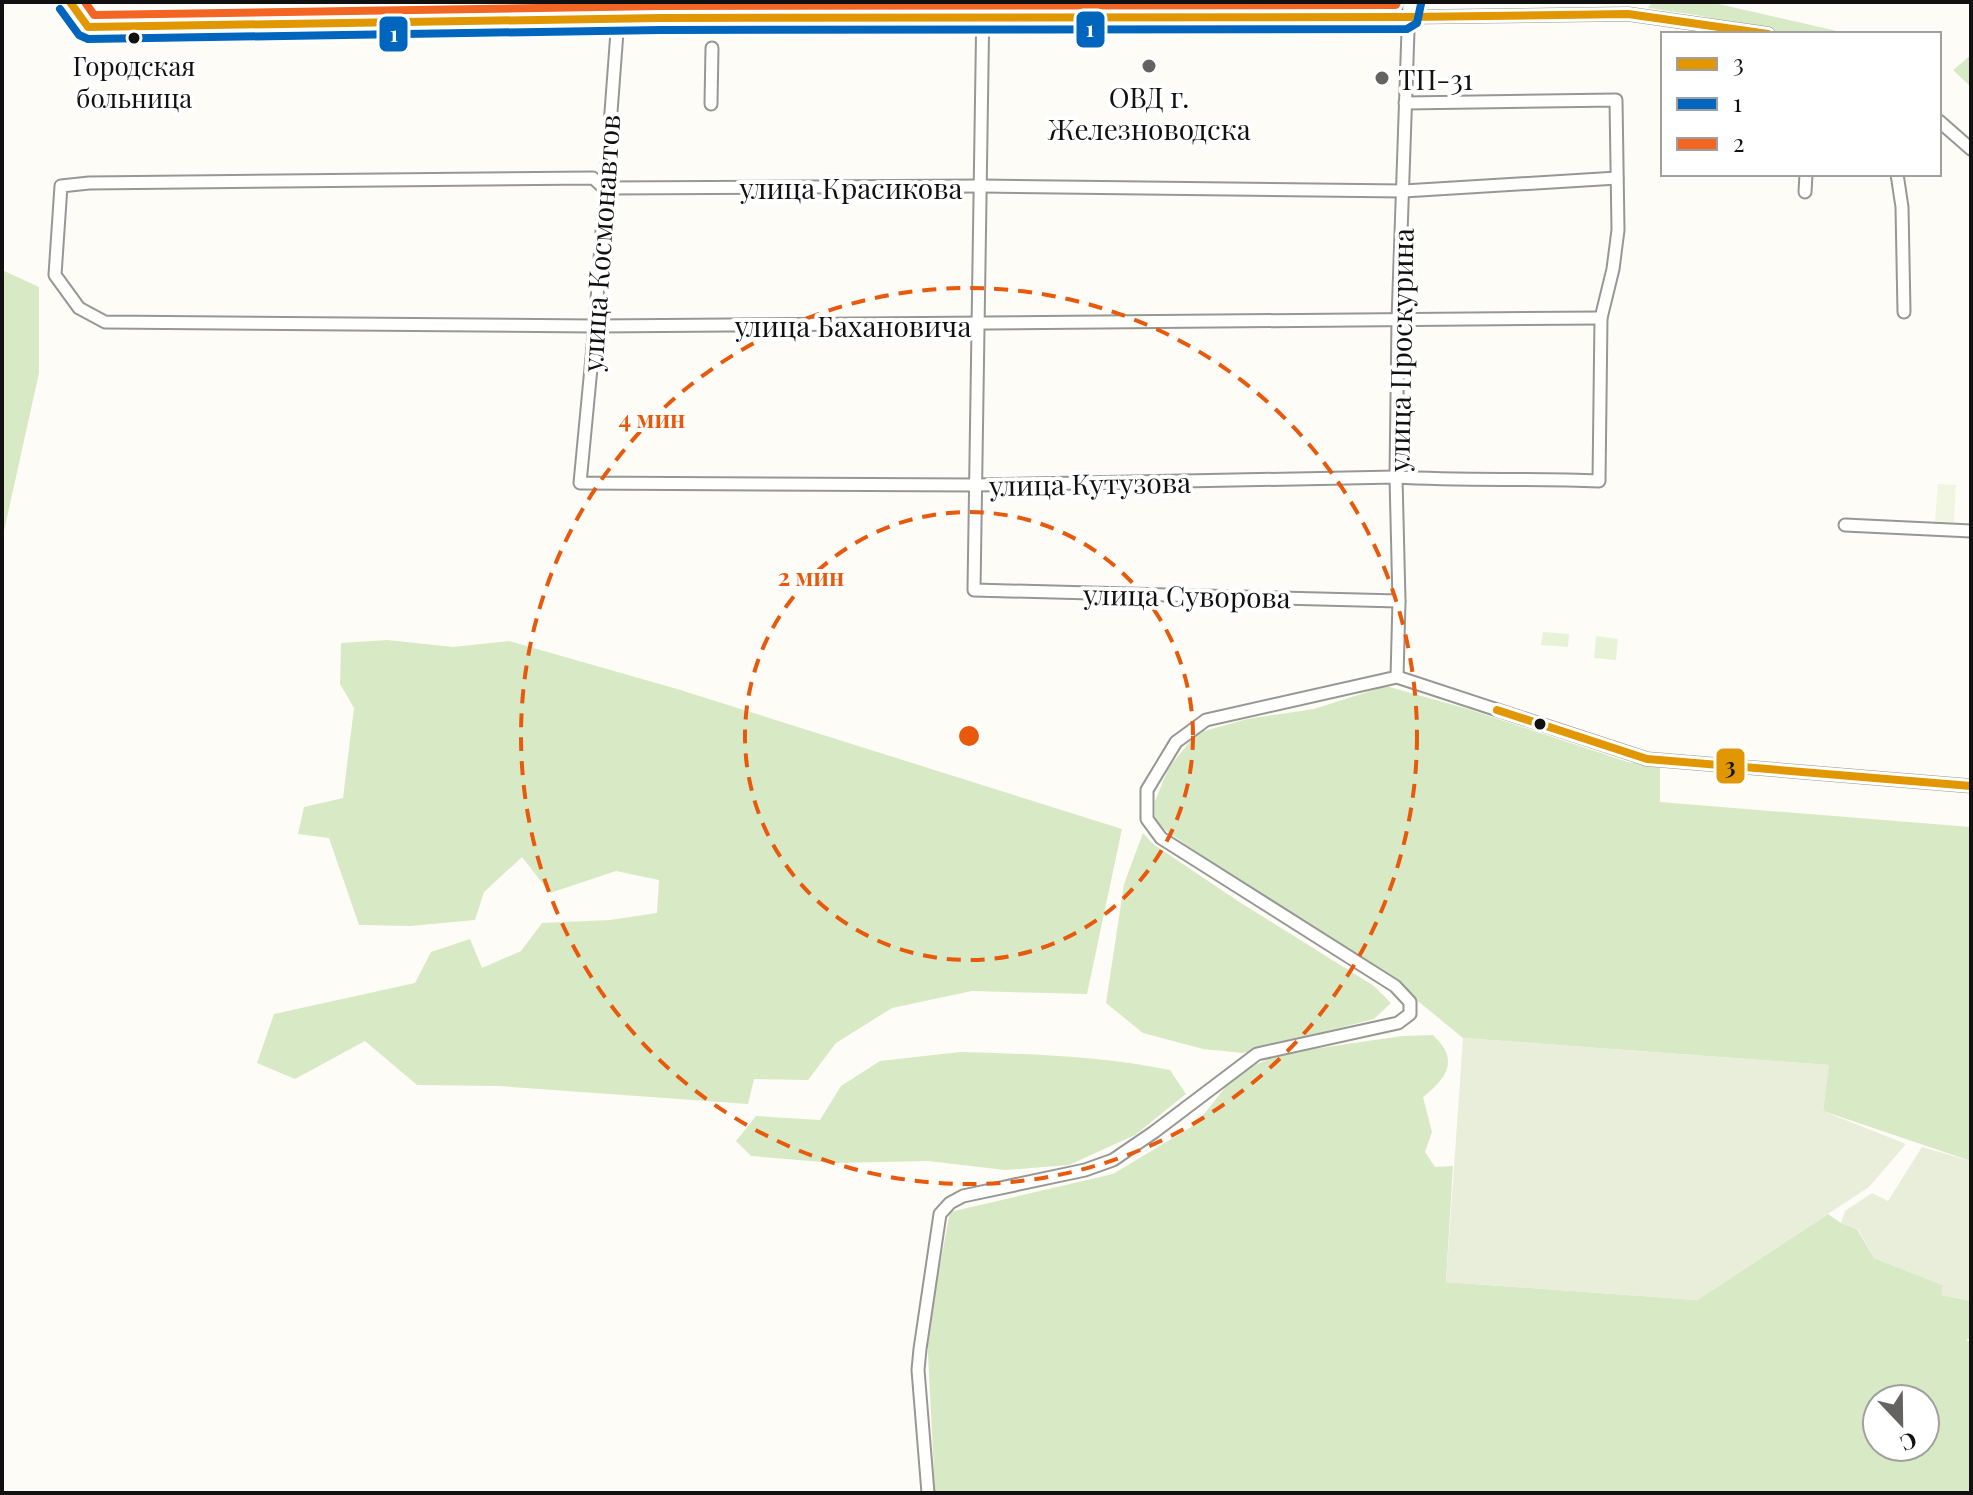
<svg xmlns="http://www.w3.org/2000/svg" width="1973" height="1495" font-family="'Playfair Display',serif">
  <rect width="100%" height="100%" fill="#fdfcf7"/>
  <g fill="#e7f3d7">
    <polygon points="1543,632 1569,634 1568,647 1541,645"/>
    <polygon points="1596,636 1618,639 1616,660 1594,658"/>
  </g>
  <g fill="#d8eac5" fill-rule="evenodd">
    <polygon points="1652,2 1710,2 1850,34 1787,34 1696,15 1648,8"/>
    <polygon points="1971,55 1971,87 1953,70"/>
    <polygon points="2,270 39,287 39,373 2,540"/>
    <polygon points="387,640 453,647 509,641 677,689 1122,829 1087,994 972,991 892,1008 836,1043 808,1080 754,1079 748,1104 499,1086 417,1085 365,1041 295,1079 257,1063 274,1014 415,983 431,952 470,939 482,968 521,951 542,923 610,920 657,913 659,880 616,871 550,893 522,857 484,892 475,920 410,926 359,925 329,838 298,834 304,807 343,798 354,708 340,684 341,643"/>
    <polygon points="1386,686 1468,709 1628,762 1660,767 1660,802 1971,827 1971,1161 1823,1111 1828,1065 1463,1038 1380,970 1245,886 1155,823 1155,801 1169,767 1197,733 1247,719 1314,709"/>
    <polygon points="1143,833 1153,844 1241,903 1374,986 1391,1003 1374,1019 1243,1053 1203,1049 1143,1033 1106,1003 1124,884"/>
    <path d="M1433,1035C1460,1060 1447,1078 1423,1097L1432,1132L1425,1152L1435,1167L1453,1166L1446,1282L1697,1300L1828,1214L1841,1223L1857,1229L1874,1258L1943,1285L1942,1295L1971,1301V1338L1966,1340L1971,1342V1493H935L927,1334L950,1212L1113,1174L1196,1124L1236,1074L1279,1054L1402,1036ZM1877,1399H1925V1447H1877Z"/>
    <path d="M960,1052C1031,1054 1100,1056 1170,1070L1186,1094L1135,1135L1069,1165L1005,1170L928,1161L834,1163L751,1156L736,1141L756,1116L820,1120L841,1086L880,1061Z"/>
  </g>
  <g fill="#e9eedb">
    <polygon points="1463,1038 1829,1065 1823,1111 1906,1144 1869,1187 1697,1300 1446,1282"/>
    <polygon points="1922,1147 1971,1161 1971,1301 1941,1295 1943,1285 1874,1258 1858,1229 1841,1223 1845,1211 1872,1193 1888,1201"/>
  </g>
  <polygon fill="#f0f6e1" points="1938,484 1956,485 1954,523 1935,522"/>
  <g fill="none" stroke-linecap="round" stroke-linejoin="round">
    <g stroke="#979795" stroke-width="15">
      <g id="minor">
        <polyline points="70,2 88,27 660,18 1407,17 1628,14 1768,34"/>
        <path d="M616,2L617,32L595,326L580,483L975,485L1396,477C1464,481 1532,478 1599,481L1601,318L1613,269L1618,230L1616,100L1405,103"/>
        <polyline points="983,2 974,590 1399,601"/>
        <polyline points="711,104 712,48"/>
        <polyline points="1939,121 1971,149"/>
        <polyline points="1897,174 1902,207 1904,312"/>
        <polyline points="1805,192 1806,174"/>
        <polyline points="1601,318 595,326 105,322 79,308 55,275 61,186 89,183 593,178 604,188 981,186 1404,191 1617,178"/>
        <polyline points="1845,525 1971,531"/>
        <polyline points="1397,677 1647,759 1971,786"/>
        <polyline points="928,1493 918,1370 920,1349 940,1214 950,1203 963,1196 1085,1170 1113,1160 1154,1132 1257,1054 1398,1023 1410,1014 1410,1002 1395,986 1161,838 1147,819 1147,790 1176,742 1206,720 1397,677 1399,601 1396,477 1398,320 1409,2"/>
      </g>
    </g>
    <use href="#minor" stroke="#fffffe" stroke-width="11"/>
    <g stroke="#fff" stroke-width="14">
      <g id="bus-1">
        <polyline points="70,2 88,27 660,18 1407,17 1628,14 1768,34"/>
        <polyline points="1497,710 1647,759 1971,786"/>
      </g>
    </g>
    <g stroke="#fff" stroke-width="14">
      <polyline id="bus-2" points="60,9 79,35 88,39 660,30 1407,29 1417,23 1421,4"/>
    </g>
    <g stroke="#fff" stroke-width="14">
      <polyline id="bus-3" points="85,2 94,15 660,6 1396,5 1397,2"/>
    </g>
    <use href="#bus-1" stroke="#e09702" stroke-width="8"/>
    <use href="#bus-2" stroke="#0065bd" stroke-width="8"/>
    <use href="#bus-3" stroke="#f26522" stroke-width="8"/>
  </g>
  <g fill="none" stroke="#e8590c" stroke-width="4" stroke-dasharray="14 10">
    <circle cx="969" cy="736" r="224"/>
    <circle cx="969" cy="736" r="448"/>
  </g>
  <g fill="#111" stroke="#fff" stroke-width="3">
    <circle cx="134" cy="38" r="7"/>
    <circle cx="1540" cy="724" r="7"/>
  </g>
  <g fill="#646362" stroke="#fff" stroke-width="3">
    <circle cx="1149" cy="66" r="8"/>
    <circle cx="1382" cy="78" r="8"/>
  </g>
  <g text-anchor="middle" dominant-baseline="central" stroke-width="8" stroke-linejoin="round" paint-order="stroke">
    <g font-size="26" fill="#111" stroke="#fff">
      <text x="134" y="65">Городская<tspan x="134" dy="32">больница</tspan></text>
    </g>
    <g font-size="28" fill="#111" stroke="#fff" text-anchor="start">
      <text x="1398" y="78">ТП-31</text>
      <text x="1149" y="96" text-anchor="middle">ОВД г.<tspan x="1149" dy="32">Железноводска</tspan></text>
    </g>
    <g font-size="28" fill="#111" stroke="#fff">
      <text x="851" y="187">улица Красикова</text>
      <text transform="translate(600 243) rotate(-86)">улица Космонавтов</text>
      <text x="853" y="325">улица Бахановича</text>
      <text transform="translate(1400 350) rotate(-89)">улица Проскурина</text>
      <text transform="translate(1090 483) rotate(-1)">улица Кутузова</text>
      <text transform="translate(1187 595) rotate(1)">улица Суворова</text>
    </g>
  </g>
  <circle cx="969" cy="736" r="12" fill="#e8590c" stroke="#fff" stroke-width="4"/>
  <g font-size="24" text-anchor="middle" font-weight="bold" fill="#e8590c" stroke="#fff" stroke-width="8" stroke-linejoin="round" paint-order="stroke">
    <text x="652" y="428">4 мин</text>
    <text x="811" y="586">2 мин</text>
  </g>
  <g stroke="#fff" stroke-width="3">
    <rect x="1075" y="10" width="31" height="39" rx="8" fill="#0065bd"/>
    <rect x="378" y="15" width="31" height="38" rx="8" fill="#0065bd"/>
    <rect x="1715" y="747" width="31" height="38" rx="8" fill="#e09702"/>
  </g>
  <g font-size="22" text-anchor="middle" font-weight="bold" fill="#fff">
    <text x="1090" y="37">1</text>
    <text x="394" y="42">1</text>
  </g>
  <g font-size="22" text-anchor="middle" font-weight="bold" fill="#111">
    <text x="1730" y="774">3</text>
  </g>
  <rect width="1973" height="1495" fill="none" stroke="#111111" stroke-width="8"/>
  <rect x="1661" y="32" width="280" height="144" fill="#ffffff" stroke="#a0a0a0" stroke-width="2"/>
  <rect x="1677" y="58" width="40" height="12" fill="#e09702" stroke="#a0a0a0" stroke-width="2"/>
  <text x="1733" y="72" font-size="24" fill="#111111">3</text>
  <rect x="1677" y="98" width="40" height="12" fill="#0065bd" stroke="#a0a0a0" stroke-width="2"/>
  <text x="1733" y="112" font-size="24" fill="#111111">1</text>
  <rect x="1677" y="138" width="40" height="12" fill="#f26522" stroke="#a0a0a0" stroke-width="2"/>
  <text x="1733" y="152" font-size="24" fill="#111111">2</text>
  <g transform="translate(1901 1423) rotate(158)"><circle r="38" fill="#ffffff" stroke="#a0a0a0" stroke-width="2"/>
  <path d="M0-6L14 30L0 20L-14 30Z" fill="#646362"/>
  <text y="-12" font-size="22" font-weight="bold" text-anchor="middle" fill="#111111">С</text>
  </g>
</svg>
